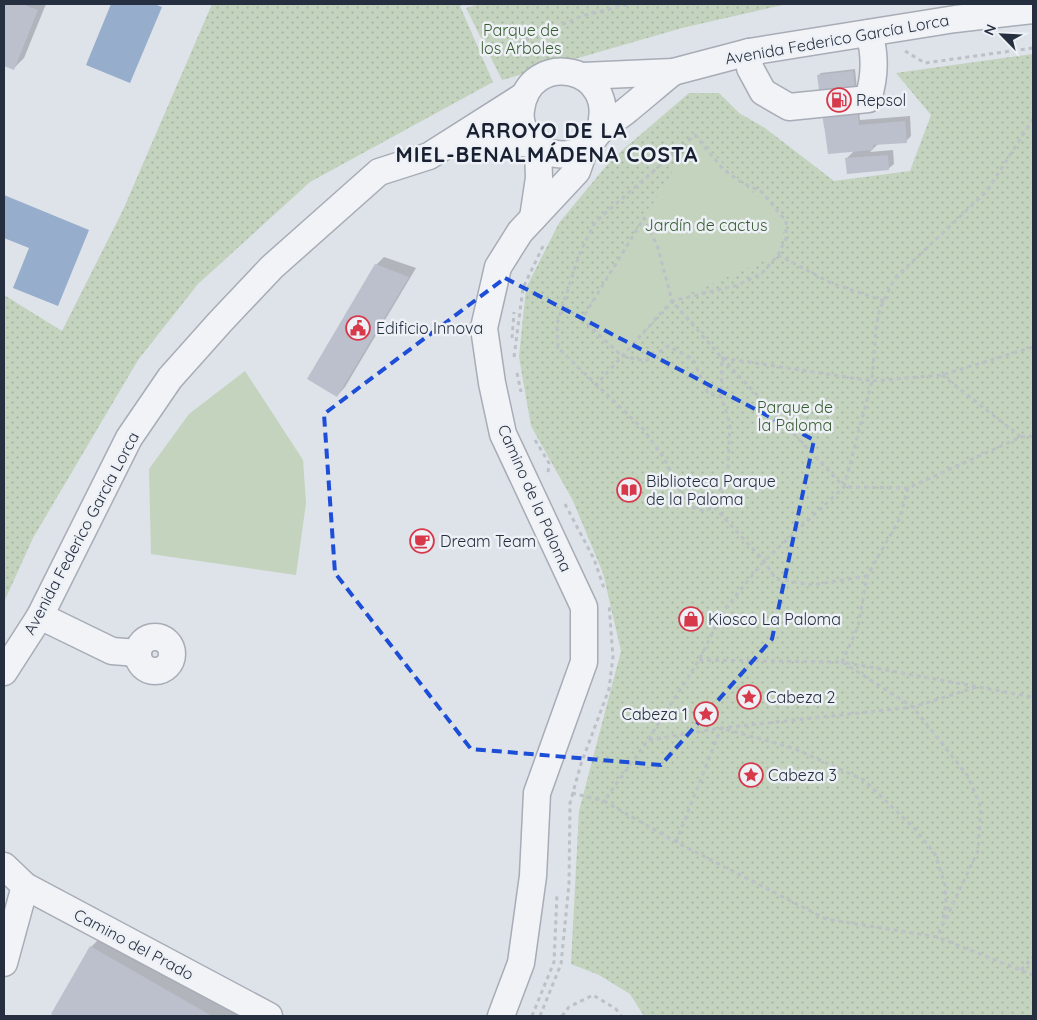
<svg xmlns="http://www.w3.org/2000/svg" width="1037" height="1020" font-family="Quicksand,sans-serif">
  <defs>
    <pattern id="grass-dots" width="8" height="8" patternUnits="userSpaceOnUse" patternTransform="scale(1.25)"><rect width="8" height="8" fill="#c3d3be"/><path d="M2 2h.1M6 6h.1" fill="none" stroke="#a7b5a4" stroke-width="1.8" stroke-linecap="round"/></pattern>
  </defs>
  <rect width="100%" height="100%" fill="#dee2e9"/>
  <g fill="url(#grass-dots)">
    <polygon points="212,4 466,4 460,6 493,82 310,182 198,284 138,360 33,538 4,602 4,295 62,331 123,210"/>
    <polygon points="479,4 787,4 682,28 502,80 466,8"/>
    <polygon points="1033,54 1033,1016 644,1016 630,994 599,975 571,964 579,811 621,651 603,573 573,501 531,426 519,357 526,288 559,223 611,160 689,93 719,93 739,113 765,128 834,181 910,171 931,115 896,73"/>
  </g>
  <g fill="#c3d3be">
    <polygon points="695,135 741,182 786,221 778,255 672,301 622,356 582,319"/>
    <polygon points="245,371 303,460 306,503 296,575 151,554 149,469 189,414"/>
  </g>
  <g fill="#96aecb">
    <polygon points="111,4 154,4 162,7 130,83 86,65"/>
    <polygon points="4,195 89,230 58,306 13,288 29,248 4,238"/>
  </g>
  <g fill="#0003">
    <polygon points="4,4 46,4 24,58 13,69 4,65"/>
    <polygon points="855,69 860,120 910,116 911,136 906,141 878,144 870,152 893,150 894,164 888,169 846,159 854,151 824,127 819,75 821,73"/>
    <polygon points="384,257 416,268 345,387 337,396 376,265"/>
    <polygon points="102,936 243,1016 57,1016 53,1014 91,947"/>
  </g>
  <g fill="#bbc0cc">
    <polygon points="4,4 22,4 38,10 14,70 4,66"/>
    <polygon points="853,71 859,125 905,121 907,143 873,145 873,150 828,154 817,75"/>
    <polygon points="888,155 889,170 847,174 845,158"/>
    <polygon points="375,264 409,277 337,397 307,379"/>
    <polygon points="90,946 212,1016 54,1016 51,1014"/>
  </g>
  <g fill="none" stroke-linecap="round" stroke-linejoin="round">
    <g stroke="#a7acb6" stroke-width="29">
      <g id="minor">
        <path d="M749,52L750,68L763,92L789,107L868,99C875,77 876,56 869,33"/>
        <polyline points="583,76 673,72 749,52 955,19 1033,10"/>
        <path d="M599,132C622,65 528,48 521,110C519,122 525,136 534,144C545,154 563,157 577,152C588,147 592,140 599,132C607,124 617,118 626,111C642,98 657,85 673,72"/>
        <polyline points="452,143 495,141 534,144"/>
        <polyline points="533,218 539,178 538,147"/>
        <polyline points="40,616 112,651 138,653"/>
        <circle cx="155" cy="654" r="17"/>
        <polyline points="4,672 40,616 129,438 170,378 220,322 272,267 379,172 429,156 525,95"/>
        <polyline points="4,866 25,886 269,1016"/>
        <polyline points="4,963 25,886"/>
        <polyline points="501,1016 521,963 533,876 537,793 584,662 584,607 503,434 492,383 484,328 498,267 520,232 577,171 585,148"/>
      </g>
    </g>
    <g stroke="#bcc0c7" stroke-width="3" stroke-dasharray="4 4" stroke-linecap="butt">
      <polyline points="905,51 925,63 1033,48"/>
      <polyline points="527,58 519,43 582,16 629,4"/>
      <polyline points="1033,119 987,191 895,278 880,308 876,327 872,381 942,375 1033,347"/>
      <polyline points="778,255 831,283 884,301"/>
      <polyline points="512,338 514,312"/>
      <polyline points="514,357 523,288 544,244"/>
      <polyline points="517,373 521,392"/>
      <polyline points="942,375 1021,437"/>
      <polyline points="595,386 672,301 658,248 644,218 582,319 622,356 646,361 668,346 693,359 708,394 721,396"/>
      <polyline points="1033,436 1021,437 908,488 899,520 867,576 858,627 842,662 1033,697"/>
      <polyline points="535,440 549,463 548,473"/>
      <polyline points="908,488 844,487 872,381 722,358 672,301 738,285 761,274 778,255 786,239 786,221 762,192 741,182 723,169 695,135 595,222 579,255 557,324 558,348 644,430 664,458 688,506 704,511 714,507 728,469 730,423 721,396 722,358 844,487 764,561 724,610 699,660 648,740 604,801 676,842 826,919 937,937 1033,975"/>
      <polyline points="565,504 594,559 605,591"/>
      <polyline points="714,507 764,561 776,579 813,585 867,576"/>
      <polyline points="699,660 842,662 913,707 967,775 981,807 978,851 937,937"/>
      <polyline points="649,740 721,728 913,707 977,687"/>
      <polyline points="572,793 604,801"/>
      <polyline points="676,842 721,728 793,748 864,780 915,829 935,854 945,885 946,903 942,923"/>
      <polyline points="1021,970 1033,957"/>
      <polyline points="532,1016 554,962 557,894"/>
      <polyline points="540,1016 561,964 569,884 570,803 581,764 609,689 613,657 609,604"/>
      <polyline points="562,1016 569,1007 593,995 616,1009 621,1016"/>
    </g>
    <use href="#minor" stroke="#f1f3f7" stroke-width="26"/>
  </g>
  <path fill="none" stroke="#1d4ed8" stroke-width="4" stroke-dasharray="10 6" stroke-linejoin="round" d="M505,278L814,440L772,639L661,765L471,749L335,573L324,414Z"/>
  <defs>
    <g id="fuel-ring" transform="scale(1.25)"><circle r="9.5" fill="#edf1f6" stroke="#d7394b" stroke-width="1.5"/><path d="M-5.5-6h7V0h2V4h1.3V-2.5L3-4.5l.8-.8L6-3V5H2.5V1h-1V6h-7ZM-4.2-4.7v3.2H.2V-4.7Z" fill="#d7394b"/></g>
    <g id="civic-ring" transform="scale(1.25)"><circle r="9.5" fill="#edf1f6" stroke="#d7394b" stroke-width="1.5"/><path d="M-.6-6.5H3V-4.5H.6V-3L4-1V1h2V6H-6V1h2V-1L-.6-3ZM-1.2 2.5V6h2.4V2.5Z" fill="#d7394b"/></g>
    <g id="library-ring" transform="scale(1.25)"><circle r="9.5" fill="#edf1f6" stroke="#d7394b" stroke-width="1.5"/><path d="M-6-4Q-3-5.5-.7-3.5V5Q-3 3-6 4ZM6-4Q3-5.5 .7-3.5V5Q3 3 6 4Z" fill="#d7394b"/></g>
    <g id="cafe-ring" transform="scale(1.25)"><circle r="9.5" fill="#edf1f6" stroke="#d7394b" stroke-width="1.5"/><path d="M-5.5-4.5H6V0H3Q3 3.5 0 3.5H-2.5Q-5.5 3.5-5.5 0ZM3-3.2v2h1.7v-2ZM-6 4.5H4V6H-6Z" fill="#d7394b"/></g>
    <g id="shop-ring" transform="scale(1.25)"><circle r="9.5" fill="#edf1f6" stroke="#d7394b" stroke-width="1.5"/><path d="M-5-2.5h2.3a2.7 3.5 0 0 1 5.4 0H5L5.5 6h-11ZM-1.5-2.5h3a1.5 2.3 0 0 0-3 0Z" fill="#d7394b"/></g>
    <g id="sight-ring" transform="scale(1.25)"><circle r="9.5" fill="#edf1f6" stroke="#d7394b" stroke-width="1.5"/><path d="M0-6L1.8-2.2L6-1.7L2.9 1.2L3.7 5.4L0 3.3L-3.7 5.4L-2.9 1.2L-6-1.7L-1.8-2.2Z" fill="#d7394b"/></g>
  </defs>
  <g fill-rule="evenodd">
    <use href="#fuel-ring" x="839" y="100"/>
    <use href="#civic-ring" x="358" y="328"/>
    <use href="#library-ring" x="629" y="490"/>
    <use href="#cafe-ring" x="422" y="541"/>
    <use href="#shop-ring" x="691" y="619"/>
    <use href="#sight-ring" x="749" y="697"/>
    <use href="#sight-ring" x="706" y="714"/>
    <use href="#sight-ring" x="751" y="775"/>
  </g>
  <g text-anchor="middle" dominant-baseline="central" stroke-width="5" stroke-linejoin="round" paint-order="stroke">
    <g font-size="16" fill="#395d32" stroke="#edf1f6">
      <text x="521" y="30">Parque de<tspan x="521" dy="18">los Arboles</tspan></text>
      <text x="706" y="225">Jardín de cactus</text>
      <text x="795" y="407">Parque de<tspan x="795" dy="18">la Paloma</tspan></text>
    </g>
    <g font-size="16" fill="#262f40" stroke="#edf1f6">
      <text transform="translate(837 39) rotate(-10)">Avenida Federico García Lorca</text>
      <text transform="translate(535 498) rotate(66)">Camino de la Paloma</text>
      <text transform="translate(81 533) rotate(-62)">Avenida Federico García Lorca</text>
      <text transform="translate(134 944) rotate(28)">Camino del Prado</text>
    </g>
    <g font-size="16" fill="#262f40" stroke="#edf1f6" text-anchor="start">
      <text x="856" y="100">Repsol</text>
      <text x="376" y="328">Edificio Innova</text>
      <text x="646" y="481">Biblioteca Parque<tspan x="646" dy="18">de la Paloma</tspan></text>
      <text x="440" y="541">Dream Team</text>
      <text x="708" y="619">Kiosco La Paloma</text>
      <text x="766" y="697">Cabeza 2</text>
      <text x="688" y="714" text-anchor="end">Cabeza 1</text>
      <text x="768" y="775">Cabeza 3</text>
    </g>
    <g font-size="21" font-weight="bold" letter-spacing="1" fill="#182031" stroke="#edf1f6">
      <text x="547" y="130">ARROYO DE LA<tspan x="547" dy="24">MIEL-BENALMÁDENA COSTA</tspan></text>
    </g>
  </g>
  <rect width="1037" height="1020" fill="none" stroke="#262f40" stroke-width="10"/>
  <g transform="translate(1002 35) rotate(294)" stroke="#edf1f6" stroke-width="4" paint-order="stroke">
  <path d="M0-4L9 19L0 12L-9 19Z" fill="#262f40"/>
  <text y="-8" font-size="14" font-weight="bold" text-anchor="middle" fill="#262f40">N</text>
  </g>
</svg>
